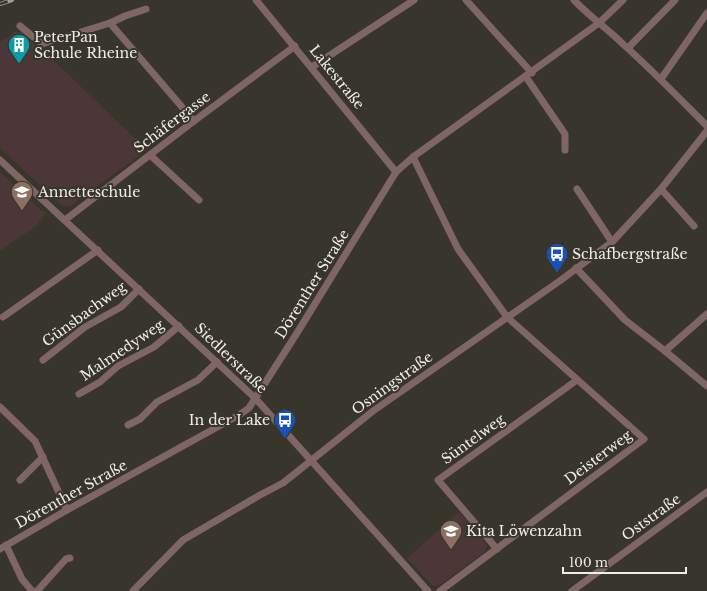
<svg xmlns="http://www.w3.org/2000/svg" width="707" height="591" font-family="'Libre Baskerville',serif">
  <rect width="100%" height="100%" fill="#38352b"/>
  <g fill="#4b3638">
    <polygon points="16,31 22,32 44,54 46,53 147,150 70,206 63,206 60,204 0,148 0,42"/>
    <polygon points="0,172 41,210 47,213 36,226 0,251"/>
    <polygon points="459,512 484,541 487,545 486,549 485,552 440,585 433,586 407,558"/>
  </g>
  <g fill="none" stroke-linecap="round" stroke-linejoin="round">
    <g stroke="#806663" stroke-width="7">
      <polyline points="256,0 396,172"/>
      <polyline points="466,0 532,73"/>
      <path d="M574,0C590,17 608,29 624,45C653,71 680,99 707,126"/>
      <polyline points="110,23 125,16 146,9"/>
      <polyline points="20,26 42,44 110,23 194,121"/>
      <polyline points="628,48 675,0"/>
      <polyline points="312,67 414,0"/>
      <polyline points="526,77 565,134 565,150"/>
      <polyline points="661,79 707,13"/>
      <polyline points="150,155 199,200"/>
      <polyline points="413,157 458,249 507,317 644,439 440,591"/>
      <polyline points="0,160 256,399 428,591"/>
      <polyline points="577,189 612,242"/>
      <polyline points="661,189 694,226"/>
      <polyline points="65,220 194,121 295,46"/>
      <polyline points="576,268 625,320 665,351 707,386"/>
      <polyline points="3,317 98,250"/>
      <polyline points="665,351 707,314"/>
      <polyline points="43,360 85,327 121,307 139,289"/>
      <polyline points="79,394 100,382 118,366 154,347 179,326"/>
      <polyline points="0,407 35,441 67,510"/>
      <polyline points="128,425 140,419 157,402 198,380 217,362"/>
      <polyline points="20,480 43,457"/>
      <polyline points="6,545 22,579 32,591"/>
      <polyline points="0,549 67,510 239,415 249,408 297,333 396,172 413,157 599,23 623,0"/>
      <polyline points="497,549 438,480 577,380"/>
      <polyline points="37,591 66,559 70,558"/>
      <polyline points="133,591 183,540 260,495 283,483 373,411 561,280 612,242 661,189 707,131"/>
      <polyline points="572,591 707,492"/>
    </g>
    <g stroke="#9f9d95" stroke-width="4">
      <polyline id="rail" points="0,4 12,0"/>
    </g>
    <use href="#rail" stroke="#38352b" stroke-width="2.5" stroke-dasharray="8" stroke-linecap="butt"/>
  </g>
  <defs>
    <g id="building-pin" transform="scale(1.15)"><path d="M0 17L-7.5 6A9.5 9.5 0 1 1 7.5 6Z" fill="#0f9aa8" stroke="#38352b"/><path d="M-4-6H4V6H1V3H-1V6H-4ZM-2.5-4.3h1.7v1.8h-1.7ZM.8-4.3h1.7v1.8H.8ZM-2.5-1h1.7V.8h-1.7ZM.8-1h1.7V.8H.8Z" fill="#fff"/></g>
    <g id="school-pin" transform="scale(1.15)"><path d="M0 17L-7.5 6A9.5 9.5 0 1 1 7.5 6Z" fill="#8d6e63" stroke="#38352b"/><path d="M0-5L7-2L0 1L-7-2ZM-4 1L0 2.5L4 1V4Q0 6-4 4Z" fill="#fff"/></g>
    <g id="bus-pin" transform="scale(1.15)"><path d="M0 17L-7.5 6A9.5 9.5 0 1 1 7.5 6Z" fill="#1a4fb4" stroke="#38352b"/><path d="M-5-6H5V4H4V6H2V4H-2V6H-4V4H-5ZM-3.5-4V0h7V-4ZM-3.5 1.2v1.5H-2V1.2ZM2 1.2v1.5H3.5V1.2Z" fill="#fff"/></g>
  </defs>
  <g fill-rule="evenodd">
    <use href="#building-pin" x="19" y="45"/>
    <use href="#school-pin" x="22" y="192"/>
    <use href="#bus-pin" x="557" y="254"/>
    <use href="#bus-pin" x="285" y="420"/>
    <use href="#school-pin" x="451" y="531"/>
  </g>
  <g text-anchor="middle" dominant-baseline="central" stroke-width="4" stroke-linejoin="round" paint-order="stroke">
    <g font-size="14" fill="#efede7" stroke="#38352b" text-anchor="start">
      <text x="34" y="37">PeterPan<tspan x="34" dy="16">Schule Rheine</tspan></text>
      <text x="38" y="192">Annetteschule</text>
      <text x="572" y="254">Schafbergstraße</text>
      <text x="270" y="420" text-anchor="end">In der Lake</text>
      <text x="466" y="531">Kita Löwenzahn</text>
    </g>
    <g font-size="14" fill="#efede7" stroke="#38352b">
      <text transform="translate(337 77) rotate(51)">Lakestraße</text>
      <text transform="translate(172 122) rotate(-37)">Schäfergasse</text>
      <text transform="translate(312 284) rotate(-58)">Dörenther Straße</text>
      <text transform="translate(84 314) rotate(-36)">Günsbachweg</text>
      <text transform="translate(122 350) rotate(-34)">Malmedyweg</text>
      <text transform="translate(231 358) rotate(44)">Siedlerstraße</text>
      <text transform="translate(392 383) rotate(-36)">Osningstraße</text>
      <text transform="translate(473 439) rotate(-36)">Süntelweg</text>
      <text transform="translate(598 457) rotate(-37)">Deisterweg</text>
      <text transform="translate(71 494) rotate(-29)">Dörenther Straße</text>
      <text transform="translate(651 517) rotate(-36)">Oststraße</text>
    </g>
  </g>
  <path d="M563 567v6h123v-6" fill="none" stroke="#efede7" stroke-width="2"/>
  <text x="569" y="567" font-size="12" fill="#efede7" stroke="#38352b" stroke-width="3" paint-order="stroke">100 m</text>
</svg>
